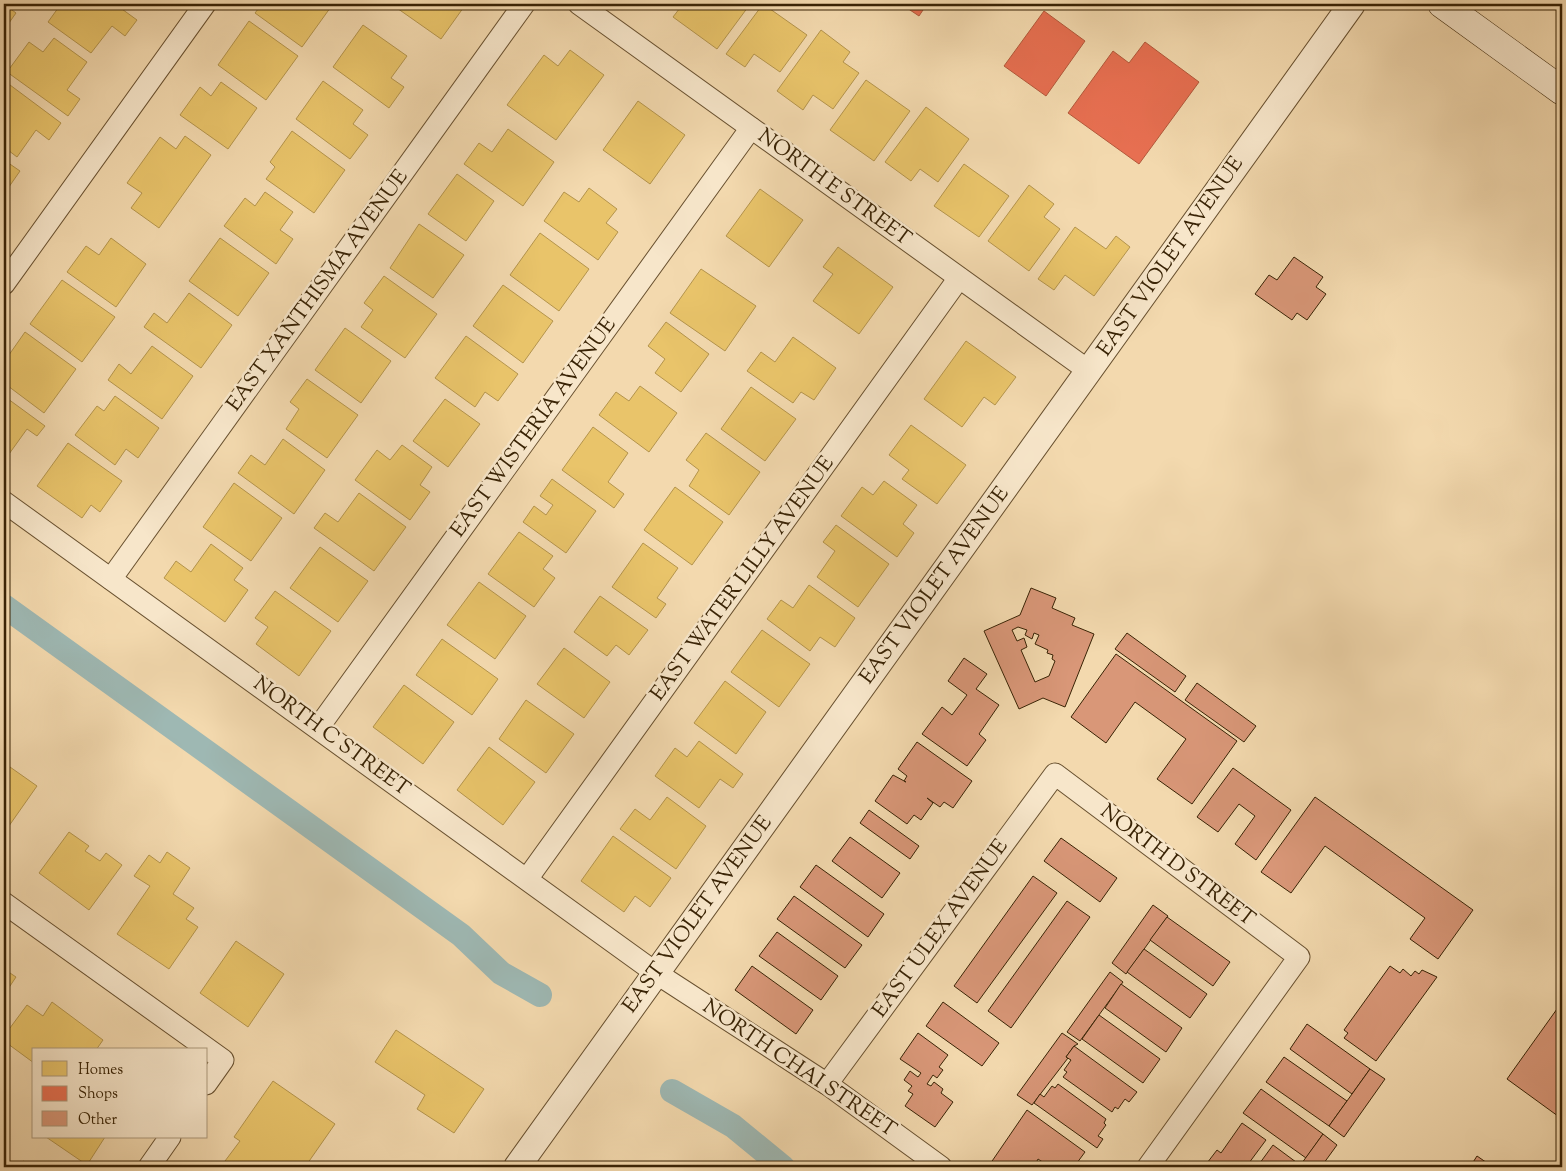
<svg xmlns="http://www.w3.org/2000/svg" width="1566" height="1171" font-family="'Sorts Mill Goudy',serif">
  <rect width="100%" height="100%" fill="#f3d9ae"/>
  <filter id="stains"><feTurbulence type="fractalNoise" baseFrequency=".004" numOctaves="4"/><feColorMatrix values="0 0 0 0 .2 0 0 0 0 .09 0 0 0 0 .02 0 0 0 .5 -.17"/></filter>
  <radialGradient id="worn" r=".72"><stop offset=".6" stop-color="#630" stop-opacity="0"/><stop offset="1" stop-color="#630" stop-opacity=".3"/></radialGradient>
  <g fill="#e9c46a" stroke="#b4944c">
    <polygon points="4,4 16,13 4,30"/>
    <polygon points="61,4 115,4 137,20 125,36 112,26 91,53 48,22"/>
    <polygon points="262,4 333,4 302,47 255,13"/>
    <polygon points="395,4 466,4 441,39 394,6"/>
    <polygon points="683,4 744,4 748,7 717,49 673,17"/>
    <polygon points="763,4 807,35 780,72 754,54 745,67 726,54"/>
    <polygon points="249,21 298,56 266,100 218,65"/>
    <polygon points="363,25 407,56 391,78 404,87 389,108 333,67"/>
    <polygon points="821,30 850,52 843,62 859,73 833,109 813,95 803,110 777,91"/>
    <polygon points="54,38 87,62 67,90 80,99 68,116 7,72 29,42 43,52"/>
    <polygon points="570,50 604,75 556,140 507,105 544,55 558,66"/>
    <polygon points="866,80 910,111 874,161 830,130"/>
    <polygon points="323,81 363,110 353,124 368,135 350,159 296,119"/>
    <polygon points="6,82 61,123 49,140 36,130 17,157 4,147 4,85"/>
    <polygon points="221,82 257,108 228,149 180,115 200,87 211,96"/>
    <polygon points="638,101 685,135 650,184 603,150"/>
    <polygon points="926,107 969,139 938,182 920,169 911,181 885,162"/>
    <polygon points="508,129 554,162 523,206 464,164 479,143 492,152"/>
    <polygon points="292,131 345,170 314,213 266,179 275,167 270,162"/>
    <polygon points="185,136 211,155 159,228 131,208 142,193 127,183 160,137 176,149"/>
    <polygon points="4,160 20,171 4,194"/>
    <polygon points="964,164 1009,196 979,237 934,206"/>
    <polygon points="457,174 494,201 466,241 428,214"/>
    <polygon points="1029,185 1054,204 1044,217 1060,229 1029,271 988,241"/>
    <polygon points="589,188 617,209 606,223 618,232 598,260 544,221 564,192 579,202"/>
    <polygon points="760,189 803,220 769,267 726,236"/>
    <polygon points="265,192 293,212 280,230 293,239 276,264 224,226 245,198 255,206"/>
    <polygon points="419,224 464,255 433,298 390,268"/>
    <polygon points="1075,227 1106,249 1116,236 1130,247 1094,296 1065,275 1054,290 1038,279"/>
    <polygon points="540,233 589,269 559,311 510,275"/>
    <polygon points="111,238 146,264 116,307 67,272 86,246 99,255"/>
    <polygon points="220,238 269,273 238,316 189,281"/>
    <polygon points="838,247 893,287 859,334 813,301 833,274 823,267"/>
    <polygon points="701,269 756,306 725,351 670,313"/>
    <polygon points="384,276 437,314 405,358 361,327 373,310 364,303"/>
    <polygon points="62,280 115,317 82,362 30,324"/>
    <polygon points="503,285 553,321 523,363 473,326"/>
    <polygon points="189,293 232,325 201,368 144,327 154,313 167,323"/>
    <polygon points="666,322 709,354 681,392 655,373 665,359 648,346"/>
    <polygon points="345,328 391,361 361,403 315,370"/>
    <polygon points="25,332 76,369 44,413 4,383 4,362"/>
    <polygon points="466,336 518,374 498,401 485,392 475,407 435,378"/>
    <polygon points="793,337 836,368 814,400 801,392 793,403 747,371 761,352 775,362"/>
    <polygon points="966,341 1016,377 995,405 984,397 962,427 924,399"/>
    <polygon points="152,346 193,376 162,419 108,380 119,364 131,374"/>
    <polygon points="307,379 358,415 327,458 286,429 299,409 290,402"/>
    <polygon points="640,386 677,413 649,452 599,415 616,392 629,401"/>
    <polygon points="751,387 796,419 765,461 721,429"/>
    <polygon points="4,396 45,426 37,436 27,429 4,461"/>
    <polygon points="115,396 159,428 138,458 126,449 115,465 75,435 97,406 104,411"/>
    <polygon points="445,399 480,424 448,467 413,441"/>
    <polygon points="911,425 966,465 937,504 902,479 909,470 889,455"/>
    <polygon points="593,427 628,453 608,482 624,494 614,508 562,470"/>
    <polygon points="706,433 760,472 729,515 689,486 699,470 686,460"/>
    <polygon points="283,439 325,470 294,514 238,473 251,455 265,465"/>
    <polygon points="68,443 122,481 100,512 91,505 82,518 37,486"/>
    <polygon points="402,445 432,467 420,485 430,492 410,520 355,480 377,450 390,460"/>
    <polygon points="552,479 596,511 566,553 523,522 534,506 546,515 553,505 540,496"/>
    <polygon points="884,481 917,505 903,524 914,533 897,557 841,516 862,487 873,495"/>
    <polygon points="234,483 282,518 251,561 203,527"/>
    <polygon points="675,487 723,522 692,565 644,530"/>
    <polygon points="359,493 406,527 374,571 314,528 325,513 338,522"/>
    <polygon points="836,525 889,564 858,607 817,577 835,551 823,542"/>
    <polygon points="519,532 553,556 543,569 555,578 534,607 488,574"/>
    <polygon points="643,543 678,568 657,598 666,604 656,618 612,587"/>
    <polygon points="211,544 243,568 234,580 248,590 225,622 164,578 176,561 191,572"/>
    <polygon points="320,547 368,581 338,622 290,588"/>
    <polygon points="479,582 526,616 495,659 447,625"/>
    <polygon points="809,585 855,618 835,647 820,637 810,651 767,619 781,600 793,608"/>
    <polygon points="275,591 331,631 299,676 256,644 268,627 255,618"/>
    <polygon points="600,596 648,630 629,655 616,645 607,656 574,632"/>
    <polygon points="762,630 810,664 779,707 731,672"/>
    <polygon points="442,639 498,679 472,715 416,675"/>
    <polygon points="564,648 610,682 584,718 537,684"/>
    <polygon points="725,681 766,712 736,754 694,723"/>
    <polygon points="404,685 454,722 423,764 373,727"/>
    <polygon points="526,700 574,734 546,773 499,739"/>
    <polygon points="699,741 743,774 733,788 720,779 699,808 655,776 675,748 687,757"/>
    <polygon points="489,747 535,782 503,825 457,790"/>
    <polygon points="10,767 37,786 4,833 4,775"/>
    <polygon points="667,797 706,826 676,869 620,829 635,809 650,820"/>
    <polygon points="69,832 89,846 85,851 100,861 106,853 122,865 89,910 39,873"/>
    <polygon points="613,836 671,878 650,907 635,896 624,912 581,881"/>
    <polygon points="167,852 190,868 173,894 194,908 186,919 198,927 169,969 117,934 150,886 134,876 149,855 160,863"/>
    <polygon points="236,941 284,974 248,1027 200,993"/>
    <polygon points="4,969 16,977 4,995"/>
    <polygon points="52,1002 103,1040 96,1050 34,1050 34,1063 4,1041 4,1036 27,1005 43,1016"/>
    <polygon points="396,1030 484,1089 454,1133 417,1109 425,1095 375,1062"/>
    <polygon points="273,1081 335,1124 305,1167 234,1167 225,1161 240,1141 234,1137"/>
    <polygon points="46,1137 105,1137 87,1165"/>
    <polygon points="23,1161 39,1167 20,1167"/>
  </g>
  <g fill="#e76f51" stroke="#b3583a">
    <polygon points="901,4 927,4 919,16"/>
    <polygon points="1044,11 1085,41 1046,96 1004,66"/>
    <polygon points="1145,42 1199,82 1139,164 1068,113 1113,51 1129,63"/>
  </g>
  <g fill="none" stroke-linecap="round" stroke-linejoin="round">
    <g stroke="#9eb8b3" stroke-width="24">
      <polyline points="4,606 461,935 501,973 540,995"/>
      <polyline points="672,1091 733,1126 783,1167"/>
    </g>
  </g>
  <g fill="#d99778" stroke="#392305" fill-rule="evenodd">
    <polygon points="1294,257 1323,277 1316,287 1326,294 1307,320 1297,313 1292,320 1255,294 1269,275 1277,280"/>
    <path d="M1031,588L1056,598L1052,608L1075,618L1072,625L1094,634L1065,707L1043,698L1019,709L984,631L1020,615ZM1018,627L1027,630L1025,635L1032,639L1034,633L1039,635L1035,644L1048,650L1047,653L1053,655L1052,659L1055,661L1049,676L1035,682L1021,650L1027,647L1024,638L1017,641L1012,630Z"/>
    <polygon points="1127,633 1186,676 1175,692 1115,649"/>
    <polygon points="1116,654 1237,741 1192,804 1157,779 1186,739 1135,702 1106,743 1071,717"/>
    <polygon points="964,658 987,674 976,689 999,705 979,734 986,740 967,766 922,734 942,707 952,715 967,695 948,681"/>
    <polygon points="1197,683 1256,726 1244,742 1185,700"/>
    <polygon points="917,742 972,781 953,808 944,802 940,807 927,798 933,803 921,820 914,815 907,824 875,801 893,775 906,782 904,781 907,776 898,769"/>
    <polygon points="1233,768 1291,810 1256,860 1235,844 1255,816 1239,804 1218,832 1197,817"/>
    <polygon points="1315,797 1473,910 1438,959 1410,939 1425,918 1325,846 1291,893 1261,872"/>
    <polygon points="869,810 919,846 910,859 860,823"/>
    <polygon points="850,837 900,873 882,898 832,861"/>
    <polygon points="1061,838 1117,878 1100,902 1044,861"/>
    <polygon points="816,865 884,914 868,937 800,887"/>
    <polygon points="1033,876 1057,893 977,1003 954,986"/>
    <polygon points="794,896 862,945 845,968 777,919"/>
    <polygon points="1067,901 1090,917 1011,1028 988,1011"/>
    <polygon points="1153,905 1168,916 1126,974 1112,963"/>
    <polygon points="1167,917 1230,962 1213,986 1150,940"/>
    <polygon points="777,932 838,976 821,1000 759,956"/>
    <polygon points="1144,949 1207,994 1190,1018 1127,972"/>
    <polygon points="752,966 813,1010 796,1034 735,990"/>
    <polygon points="1390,966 1400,973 1403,969 1411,976 1415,971 1419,974 1422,970 1437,977 1376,1061 1344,1038 1348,1033 1344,1030"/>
    <polygon points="1110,972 1123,982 1080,1041 1067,1032"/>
    <polygon points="1121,984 1182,1028 1166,1052 1105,1008"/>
    <polygon points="943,1002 999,1043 982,1066 926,1026"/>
    <polygon points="1562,1002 1562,1119 1507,1079"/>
    <polygon points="1099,1015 1160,1059 1143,1083 1082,1039"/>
    <polygon points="1307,1024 1370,1069 1352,1094 1290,1049"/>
    <polygon points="918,1033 948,1055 939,1067 943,1070 937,1078 933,1075 927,1084 931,1086 934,1082 943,1089 941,1093 953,1102 935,1127 905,1106 913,1094 908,1091 912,1086 904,1080 910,1071 918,1077 921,1073 900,1059"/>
    <polygon points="1062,1033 1078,1044 1074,1046 1066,1057 1068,1058 1032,1105 1017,1095"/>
    <polygon points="1074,1046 1137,1092 1129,1102 1125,1099 1118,1109 1115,1107 1112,1112 1063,1077 1067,1072 1064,1070 1071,1060 1066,1057"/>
    <polygon points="1284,1057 1347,1101 1329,1126 1266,1082"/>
    <polygon points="1370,1069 1385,1079 1344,1137 1329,1126"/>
    <polygon points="1058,1084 1106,1119 1104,1123 1106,1125 1098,1136 1103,1139 1097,1148 1034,1103 1040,1094 1044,1097 1052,1086 1055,1088"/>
    <polygon points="1261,1089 1323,1134 1306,1158 1243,1113"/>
    <polygon points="1027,1110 1085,1152 1074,1167 1050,1167 1038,1159 1037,1161 1041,1165 1039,1167 988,1167"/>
    <polygon points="1242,1123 1266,1140 1246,1167 1204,1167 1217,1150 1221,1153"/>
    <polygon points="1323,1134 1337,1145 1321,1167 1299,1167"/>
    <polygon points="1273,1145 1300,1165 1299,1167 1257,1167"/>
    <polygon points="1477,1156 1493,1167 1470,1167"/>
  </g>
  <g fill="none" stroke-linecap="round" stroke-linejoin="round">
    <g stroke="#68502f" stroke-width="23">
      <g id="minor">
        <polyline points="579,4 1089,371"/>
        <polyline points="4,284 205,4"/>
        <polyline points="4,502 656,973 827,1084 941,1167"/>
        <polyline points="111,579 524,4"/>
        <polyline points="318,728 751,128"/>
        <polyline points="527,879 959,278"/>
        <polyline points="4,903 223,1060 206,1084"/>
        <polyline points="827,1084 1055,774 1299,957 1148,1167"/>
        <polyline points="149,1167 170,1137"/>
      </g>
    </g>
    <g stroke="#68502f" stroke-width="28">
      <polyline id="tertiary" points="517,1167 1352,4"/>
    </g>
    <g stroke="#392305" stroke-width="29">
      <polyline id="secondary" points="1442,4 1562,91"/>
    </g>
    <use href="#minor" stroke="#f7e6ca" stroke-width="21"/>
    <use href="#tertiary" stroke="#f7e6ca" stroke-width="26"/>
    <use href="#secondary" stroke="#f7e6ca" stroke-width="28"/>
  </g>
  <g text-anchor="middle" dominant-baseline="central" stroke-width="5" stroke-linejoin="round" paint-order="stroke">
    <g font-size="21" fill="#392305" stroke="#f7e6ca">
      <text transform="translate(834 188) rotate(36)">NORTH E STREET</text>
      <text transform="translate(1171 257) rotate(-55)">EAST VIOLET AVENUE</text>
      <text transform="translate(318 291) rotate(-54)">EAST XANTHISMA AVENUE</text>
      <text transform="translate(534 428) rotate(-54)">EAST WISTERIA AVENUE</text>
      <text transform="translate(743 579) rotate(-54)">EAST WATER LILLY AVENUE</text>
      <text transform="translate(935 586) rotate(-54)">EAST VIOLET AVENUE</text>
      <text transform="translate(331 737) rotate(36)">NORTH C STREET</text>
      <text transform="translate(1177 866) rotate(37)">NORTH D STREET</text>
      <text transform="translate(698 915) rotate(-54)">EAST VIOLET AVENUE</text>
      <text transform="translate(941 929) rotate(-54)">EAST ULEX AVENUE</text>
      <text transform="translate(799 1069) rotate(34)">NORTH CHAI STREET</text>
    </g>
  </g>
  <rect width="1566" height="1171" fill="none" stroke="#f3d9ae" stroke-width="20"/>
  <rect x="5" y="5" width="1556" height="1161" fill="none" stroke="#392305" stroke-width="2.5"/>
  <rect x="10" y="10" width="1546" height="1151" fill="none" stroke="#392305"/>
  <rect x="32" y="1048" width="175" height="90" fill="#f7e6ca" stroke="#ab987b"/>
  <rect x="42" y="1061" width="25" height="15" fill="#e9c46a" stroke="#ab987b"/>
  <text x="78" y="1074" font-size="15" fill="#392305">Homes</text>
  <rect x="42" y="1086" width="25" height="15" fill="#e76f51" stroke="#ab987b"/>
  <text x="78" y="1098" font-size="15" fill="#392305">Shops</text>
  <rect x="42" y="1111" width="25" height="15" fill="#d99778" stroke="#ab987b"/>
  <text x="78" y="1124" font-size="15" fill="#392305">Other</text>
  <rect width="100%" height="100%" filter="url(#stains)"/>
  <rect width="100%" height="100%" fill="url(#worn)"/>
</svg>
